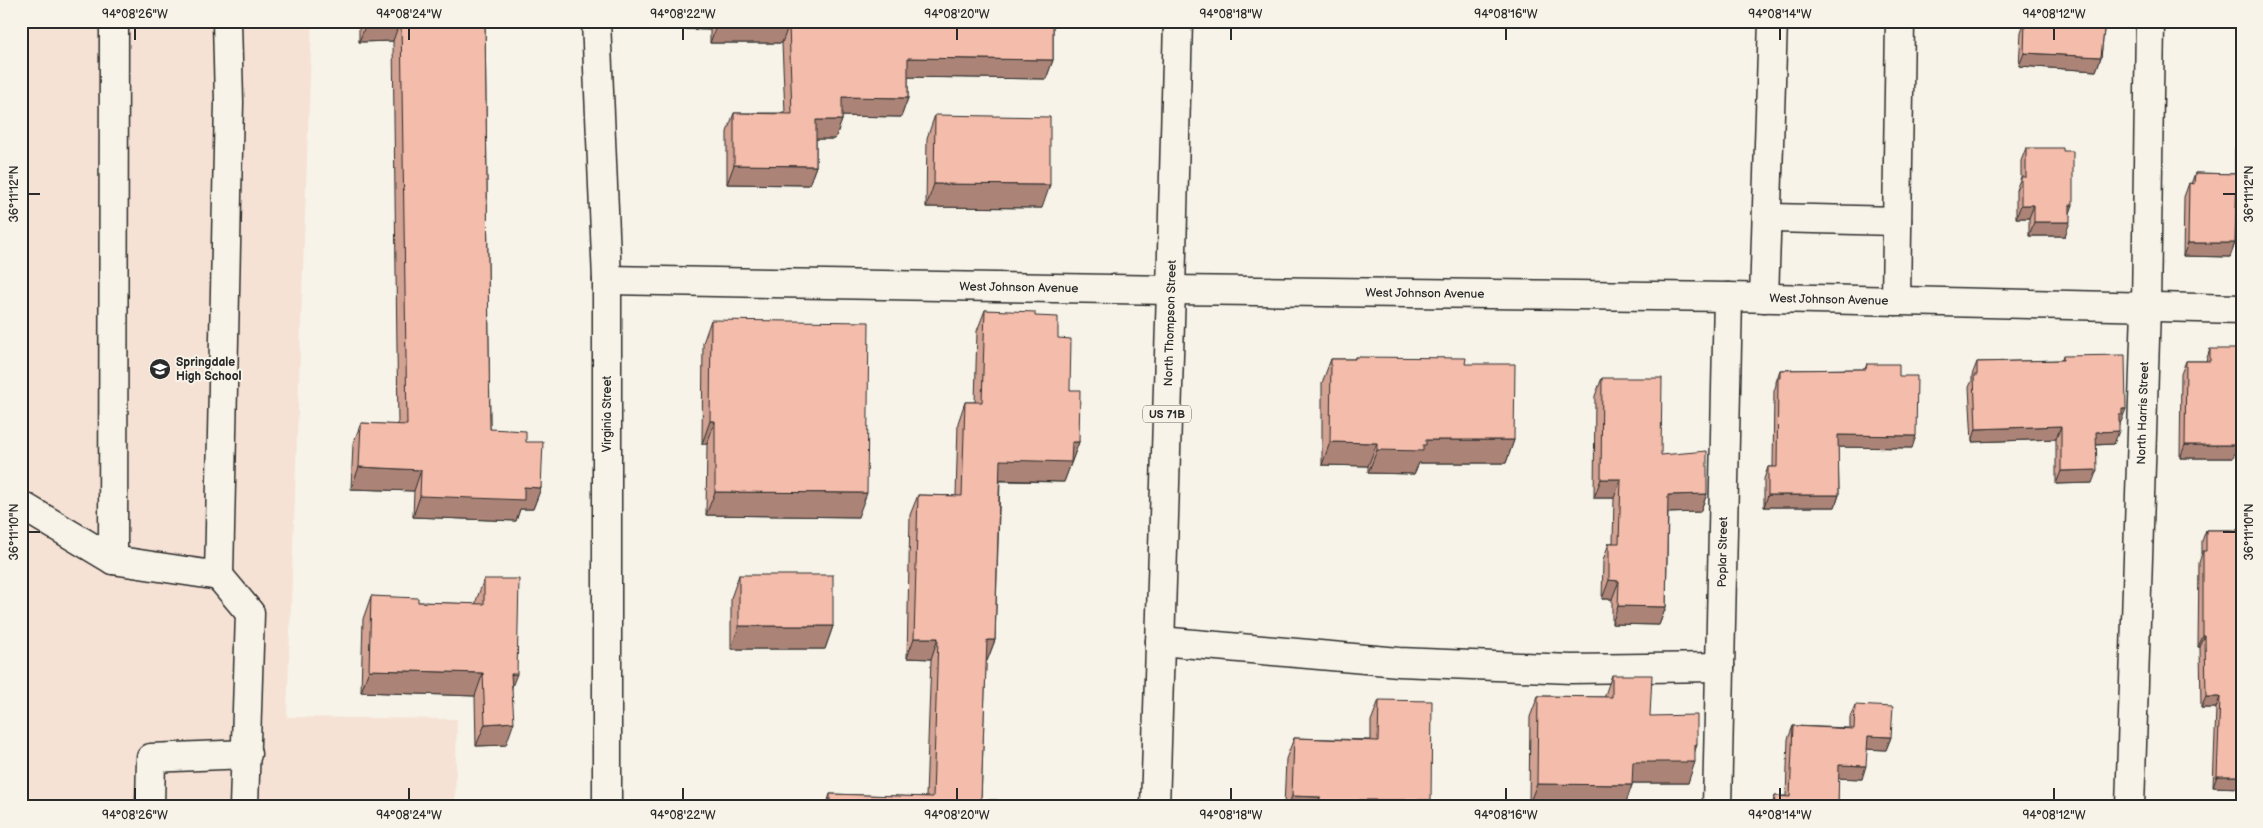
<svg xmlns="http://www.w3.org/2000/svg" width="2263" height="828" font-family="'Balsamiq Sans',sans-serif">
  <rect width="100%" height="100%" fill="#f7f3e8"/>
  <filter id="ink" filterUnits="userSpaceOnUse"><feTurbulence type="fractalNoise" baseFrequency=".02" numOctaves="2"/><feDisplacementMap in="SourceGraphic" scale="10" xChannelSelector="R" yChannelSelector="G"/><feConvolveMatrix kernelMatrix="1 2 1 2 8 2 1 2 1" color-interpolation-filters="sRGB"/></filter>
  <g filter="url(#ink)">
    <polygon fill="#f6e2d5" points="21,21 312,21 287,717 457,719 455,807 21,807"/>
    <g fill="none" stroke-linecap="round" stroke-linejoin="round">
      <g stroke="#2b2b2b" stroke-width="31">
        <g id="minor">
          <polyline points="596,21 607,280 607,807"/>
          <polyline points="1767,218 1897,221"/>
          <path id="s1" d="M607,280L1171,290L1728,297L2242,309"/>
          <polyline points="1764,298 1773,21"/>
          <polyline points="1896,301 1900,21"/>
          <polyline points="21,505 113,560 219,576 229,102 227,21"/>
          <polyline points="113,560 114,21"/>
          <polyline points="219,576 250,613 244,807"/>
          <polyline points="1160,641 1399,662 1571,669 1720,667"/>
          <polyline points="150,807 151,758 247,754"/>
          <path id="s2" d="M1717,807L1728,297"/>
          <path id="s3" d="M2130,807L2146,308L2150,21"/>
        </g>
      </g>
      <g stroke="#2b2b2b" stroke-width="31">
        <g id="major">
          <path id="s4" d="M1155,807L1171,290L1178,21"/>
        </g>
      </g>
      <use href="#minor" stroke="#f7f3e8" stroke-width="28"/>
      <use href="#major" stroke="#f7f3e8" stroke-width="28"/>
    </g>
    <g fill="#d2a292" stroke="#2b2b2b">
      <polygon points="359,21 485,21 490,429 526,442 541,488 533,509 520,509 516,521 413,517 414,491 351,489 353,444 361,423 398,425 393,41 359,42"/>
      <polygon points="642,21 1053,21 1053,60 1046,79 908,77 908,98 901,117 842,116 842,120 835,139 816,139 816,166 809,185 727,184 727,132 734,113 785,113 782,43 710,43 710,30 673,29 673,22 642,22"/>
      <polygon points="2025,21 2105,21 2101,57 2096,71 2019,66 2021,32"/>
      <polygon points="935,115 1042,208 926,207 927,138"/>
      <polygon points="2240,135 2242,192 2236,192 2235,243 2230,257 2183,256 2184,197 2189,183 2191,184 2195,173 2235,174 2235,149"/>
      <polygon points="2026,148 2070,215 2065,236 2029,236 2029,218 2016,218 2016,190 2021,177 2021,161"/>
      <polygon points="985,310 1035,316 1058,338 1070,390 1079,442 1064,482 1000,481 995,640 987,661 986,661 981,800 997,807 826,807 830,794 926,797 931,659 907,658 910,515 918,495 956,496 958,423 965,402 975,402 977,331"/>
      <polygon points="711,320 858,517 706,515 707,444 702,444 703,343"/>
      <polygon points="2210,349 2233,458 2180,458 2181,374 2186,361 2206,361"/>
      <polygon points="2063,356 2121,422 2120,422 2119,424 2114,444 2096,445 2092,483 2056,484 2056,439 1972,442 1969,387 1972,381 1972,375 1977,362 2062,360"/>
      <polygon points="1355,357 1465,364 1514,440 1506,463 1419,463 1414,474 1368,473 1368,466 1322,465 1322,383 1331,359 1355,359"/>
      <polygon points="1867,364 1899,376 1912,448 1838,447 1839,495 1835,507 1764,507 1764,479 1768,467 1773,467 1774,391 1776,385 1776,382 1780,370 1865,369"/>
      <polygon points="1602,378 1661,455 1707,494 1700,512 1668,513 1666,607 1659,625 1612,624 1612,599 1602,599 1603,561 1609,543 1613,543 1614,498 1594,498 1595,396"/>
      <polygon points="2206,530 2242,530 2242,788 2213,787 2216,708 2201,708 2200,647 2198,647 2199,563 2202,553 2202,541"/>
      <polygon points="739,575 833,626 825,649 731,649 731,598"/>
      <polygon points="484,579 512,688 506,745 476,746 475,696 361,692 363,619 371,596 418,602 476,604 476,601"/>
      <polygon points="1612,675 1650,716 1695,750 1688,783 1632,783 1632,785 1625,805 1529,804 1530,717 1538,696 1605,697 1605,695"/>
      <polygon points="1379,700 1429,807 1284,807 1286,759 1294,738 1371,740 1371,721"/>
      <polygon points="1855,705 1891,737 1886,750 1867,749 1862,779 1838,778 1838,807 1771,807 1775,796 1786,796 1788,739 1793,726 1850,728 1850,717"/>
    </g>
    <g fill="#ab8477" stroke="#2b2b2b">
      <polygon points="367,21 400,21 393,41 359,42"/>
      <rect x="642" y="21" width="31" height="1"/>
      <polygon points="676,21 713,21 710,30 673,29"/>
      <polygon points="717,24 789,24 782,43 710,43"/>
      <polygon points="2024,53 2101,57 2096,71 2019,66"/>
      <polygon points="908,58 1053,60 1046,79 901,77"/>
      <polygon points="842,97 908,98 901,117 835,116"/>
      <polygon points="816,120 842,120 835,139 809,139"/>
      <polygon points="734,165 816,166 809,185 727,184"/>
      <polygon points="2239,179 2242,179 2242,192 2234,192"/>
      <polygon points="934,184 1050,185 1042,208 926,207"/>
      <polygon points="2021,205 2034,205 2029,218 2016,218"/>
      <polygon points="2070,205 2073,205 2068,219"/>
      <polygon points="2034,222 2070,222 2065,236 2029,236"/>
      <polygon points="2188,243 2235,243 2230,257 2183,256"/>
      <polygon points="2122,409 2126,409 2121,422 2120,422 2117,428 2119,415"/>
      <polygon points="710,421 715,421 707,444 702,444"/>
      <polygon points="2061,426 2056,439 1972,442 1976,429"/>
      <polygon points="2119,431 2114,444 2091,445 2096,432"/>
      <polygon points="1838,435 1916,436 1912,448 1834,447"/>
      <polygon points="1426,440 1514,440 1506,463 1419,463 1414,474 1368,473 1377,450"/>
      <polygon points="1072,442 1079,442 1064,482 993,480 1000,460"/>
      <polygon points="1330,442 1377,443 1368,466 1322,465"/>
      <polygon points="2185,445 2238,445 2233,458 2180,458"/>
      <polygon points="359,467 421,470 414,491 351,489"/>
      <polygon points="2097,470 2092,483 2056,484 2061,471"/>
      <polygon points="1601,479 1621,479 1614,498 1594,498"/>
      <polygon points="524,487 541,488 533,509 520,509 516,521 413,517 420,496"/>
      <polygon points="715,492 867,493 858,517 706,515"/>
      <polygon points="1707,494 1700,512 1661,513 1668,495"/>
      <polygon points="1768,495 1839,495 1835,507 1764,507"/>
      <polygon points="1609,580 1619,581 1612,599 1602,599"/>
      <polygon points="1618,606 1666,607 1659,625 1612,624"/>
      <polygon points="739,626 833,626 825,649 731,649"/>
      <polygon points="2203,636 2205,636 2200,647 2198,647"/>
      <polygon points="914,638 938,638 931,659 907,658"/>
      <polygon points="987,640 995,640 987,661 980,661"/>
      <polygon points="369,670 483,673 475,696 361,692"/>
      <polygon points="511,674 517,674 508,697"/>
      <polygon points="2206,697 2220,697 2216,708 2201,708"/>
      <polygon points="514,722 506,745 476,746 485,724"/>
      <polygon points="1868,736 1891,737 1886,750 1863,749"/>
      <polygon points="1695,745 1697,745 1691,762 1695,762 1688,783 1625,783 1633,762"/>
      <polygon points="1839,765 1866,766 1862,779 1834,778"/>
      <polygon points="2217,776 2242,776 2242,788 2213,787"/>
      <polygon points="1537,784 1632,785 1625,805 1529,804"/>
      <polygon points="1292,796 1320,797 1317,807 1288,807"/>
      <polygon points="1359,800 1431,800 1429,807 1357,807"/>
    </g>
    <g fill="#f4bcaa" stroke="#2b2b2b">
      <polygon points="401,21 485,21 490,429 526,431 526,442 543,442 541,488 524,487 524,500 420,496 421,470 359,467 361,423 407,425"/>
      <polygon points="717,21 1053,21 1053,60 908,58 908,98 842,97 842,120 816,120 816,166 734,165 734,113 792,114 789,24 717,24"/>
      <polygon points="2025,21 2105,21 2101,57 2024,53"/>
      <polygon points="935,115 1050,117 1050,185 934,184"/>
      <polygon points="2240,135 2242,135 2242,179 2239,179"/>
      <polygon points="2026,148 2063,148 2063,151 2073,151 2073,205 2070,205 2070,222 2034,222 2034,205 2021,205 2021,177 2026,177"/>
      <polygon points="2195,173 2237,174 2235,243 2188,243 2189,183 2194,184"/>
      <polygon points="985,310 1035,312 1035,316 1058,317 1058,338 1071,339 1070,390 1080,390 1079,442 1072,442 1071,462 1000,460 995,640 987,640 981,800 998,800 997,807 830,807 830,794 933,797 938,638 914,638 918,495 962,496 965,402 982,402"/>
      <polygon points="711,320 869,322 867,493 715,492 715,421 710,421"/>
      <polygon points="2210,349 2238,349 2238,445 2185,445 2186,361 2210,361"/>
      <polygon points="2125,355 2126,409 2122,409 2122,415 2119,415 2119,431 2096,432 2097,470 2061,471 2061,426 1976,429 1974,375 1977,375 1977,362 2063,360 2063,356"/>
      <polygon points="1355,357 1466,358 1465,364 1515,364 1514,440 1426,440 1426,445 1423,445 1423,451 1377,450 1377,443 1330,442 1331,359 1355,359"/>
      <polygon points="1867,364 1899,364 1899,376 1917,376 1916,436 1838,435 1839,495 1768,495 1768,467 1777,467 1778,378 1780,378 1780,370 1866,369"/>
      <polygon points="1602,378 1662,378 1661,455 1707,451 1707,494 1668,495 1666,607 1618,606 1619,581 1609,580 1609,543 1619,543 1621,479 1601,479"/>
      <polygon points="2206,530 2242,530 2242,776 2217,776 2220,697 2206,697 2205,636 2203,636 2203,551 2206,551"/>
      <rect x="739" y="575" width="94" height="51"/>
      <polygon points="484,579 519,579 517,674 511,674 514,722 485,724 483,673 369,670 371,596 418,598 418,602 484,604"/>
      <polygon points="1612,675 1652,675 1650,716 1697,715 1697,745 1695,745 1695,762 1633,762 1632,785 1537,784 1538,696 1612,697"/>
      <polygon points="1379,700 1432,701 1431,800 1359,800 1359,807 1320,807 1320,797 1292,796 1294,738 1378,741"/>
      <polygon points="1855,705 1893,707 1891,737 1868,736 1866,766 1839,765 1838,807 1774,807 1775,796 1790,797 1793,726 1854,729"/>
    </g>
  </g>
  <path fill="none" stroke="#2b2b2b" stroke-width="2" d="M135,28V40M409,28V40M683,28V40M957,28V40M1231,28V40M1506,28V40M1780,28V40M2054,28V40M28,194H40M2223,194H2236M28,532H40M2223,532H2236M135,788V800M409,788V800M683,788V800M957,788V800M1231,788V800M1506,788V800M1780,788V800M2054,788V800"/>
  <defs>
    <g id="school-disc" transform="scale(1.125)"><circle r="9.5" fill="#2b2b2b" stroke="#f7f3e8"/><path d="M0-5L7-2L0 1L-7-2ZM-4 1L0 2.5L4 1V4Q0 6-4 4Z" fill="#fff"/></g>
  </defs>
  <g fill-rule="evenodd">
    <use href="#school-disc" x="160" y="369"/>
  </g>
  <g text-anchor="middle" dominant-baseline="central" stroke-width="4" stroke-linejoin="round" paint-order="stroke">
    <rect fill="#f7f3e8" stroke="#686764" stroke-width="1" x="1143" y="405.5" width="48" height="17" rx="4"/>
    <g font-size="11" font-weight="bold" fill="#2b2b2b">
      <text x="1167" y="414">US 71B</text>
    </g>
    <g font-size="12" fill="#2b2b2b" stroke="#f7f3e8">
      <text stroke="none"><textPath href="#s1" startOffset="412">West Johnson Avenue</textPath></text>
      <text stroke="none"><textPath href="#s1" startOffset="818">West Johnson Avenue</textPath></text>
      <text stroke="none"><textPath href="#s1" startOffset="1222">West Johnson Avenue</textPath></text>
      <text stroke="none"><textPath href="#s4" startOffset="484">North Thompson Street</textPath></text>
      <text transform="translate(607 414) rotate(-90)">Virginia Street</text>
      <text stroke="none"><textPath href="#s3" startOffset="394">North Harris Street</textPath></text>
      <text stroke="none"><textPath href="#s2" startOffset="255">Poplar Street</textPath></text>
    </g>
    <g font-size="12" font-weight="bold" fill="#2b2b2b" stroke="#f7f3e8" text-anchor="start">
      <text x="176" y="362">Springdale<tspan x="176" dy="14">High School</tspan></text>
    </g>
  </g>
  <rect width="2263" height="828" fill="none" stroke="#f7f3e8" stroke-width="55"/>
  <rect x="28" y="28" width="2208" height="772" fill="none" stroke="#2b2b2b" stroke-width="2"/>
  <g font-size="12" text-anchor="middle" fill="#2b2b2b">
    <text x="135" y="18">94°08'26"W</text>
    <text x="409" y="18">94°08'24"W</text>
    <text x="683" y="18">94°08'22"W</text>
    <text x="957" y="18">94°08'20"W</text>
    <text x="1231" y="18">94°08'18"W</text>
    <text x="1506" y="18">94°08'16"W</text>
    <text x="1780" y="18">94°08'14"W</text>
    <text x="2054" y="18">94°08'12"W</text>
    <text transform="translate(14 194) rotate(-90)" y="4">36°11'12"N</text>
    <text transform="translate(2249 194) rotate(-90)" y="4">36°11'12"N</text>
    <text transform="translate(14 532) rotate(-90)" y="4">36°11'10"N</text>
    <text transform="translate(2249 532) rotate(-90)" y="4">36°11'10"N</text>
    <text x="135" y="819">94°08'26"W</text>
    <text x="409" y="819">94°08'24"W</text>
    <text x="683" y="819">94°08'22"W</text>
    <text x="957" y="819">94°08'20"W</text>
    <text x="1231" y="819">94°08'18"W</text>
    <text x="1506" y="819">94°08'16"W</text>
    <text x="1780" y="819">94°08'14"W</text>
    <text x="2054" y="819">94°08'12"W</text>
  </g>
</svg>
